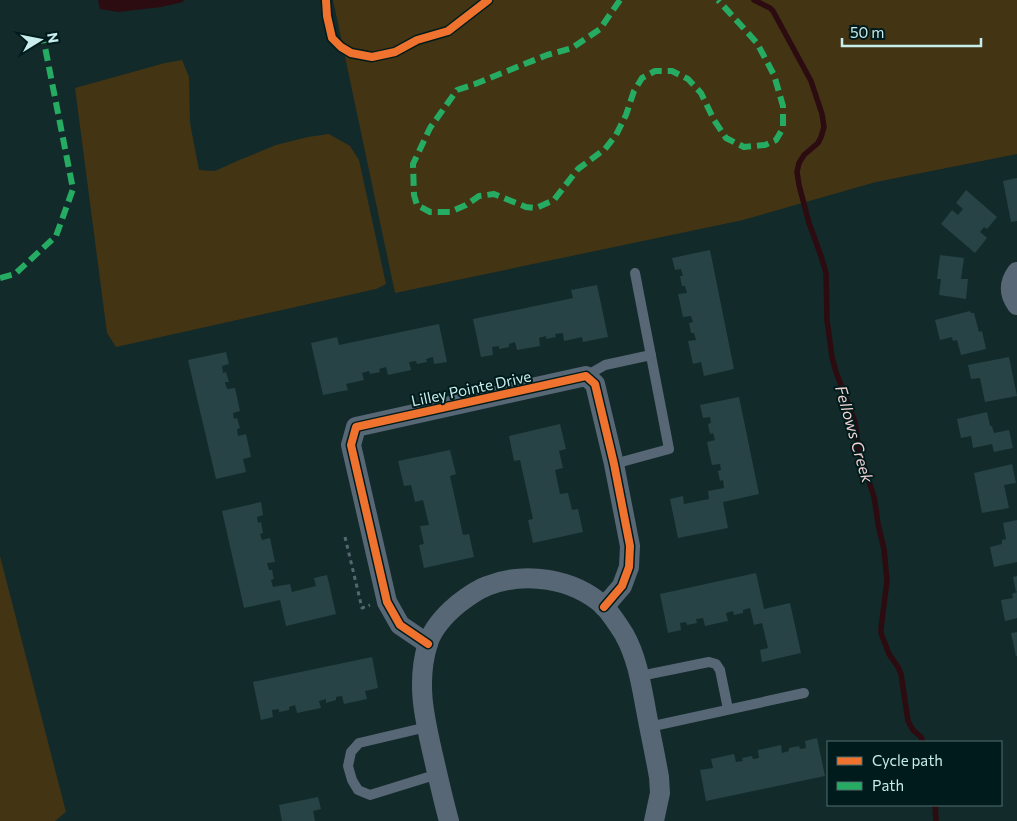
<svg xmlns="http://www.w3.org/2000/svg" width="1017" height="821" font-family="Commissioner,sans-serif">
  <rect width="100%" height="100%" fill="#122a2a"/>
  <g fill="#433414">
    <polygon points="333,0 1017,0 1017,154 876,182 743,220 395,293"/>
    <polygon points="182,60 189,77 190,123 199,170 215,171 237,161 276,145 308,137 329,134 350,146 359,160 386,284 376,289 116,347 107,333 75,88 165,63"/>
    <polygon points="0,556 66,812 55,821 0,821"/>
  </g>
  <polygon fill="#2c0c11" points="98,0 184,0 183,2 161,7 118,12 100,9"/>
  <g fill="none" stroke-linecap="round" stroke-linejoin="round">
    <g stroke="#2c0c11" stroke-width="5.5">
      <polyline points="754,0 770,8 773,11 811,81 822,114 824,127 821,137 818,143 804,155 799,163 797,172 799,185 809,223 821,256 826,273 827,320 832,357 836,372 855,422 859,451 874,497 876,509 878,524 884,549 887,581 881,628 881,633 889,654 898,667 901,674 908,721 913,730 921,737 923,742"/>
      <polyline points="935,805 936,821"/>
    </g>
  </g>
  <g fill="#274346">
    <polygon points="1017,178 1017,221 1011,222 1003,181"/>
    <polygon points="966,190 997,217 987,229 984,227 980,232 987,238 975,253 941,224 952,210 958,215 963,209 956,203"/>
    <polygon points="710,250 734,369 704,376 701,362 693,364 688,341 696,340 694,333 691,333 689,323 693,322 691,316 683,317 678,294 687,293 685,286 682,286 680,276 683,276 681,269 675,270 672,258"/>
    <polygon points="940,255 964,258 961,279 968,279 966,299 939,295 941,279 937,279"/>
    <polygon points="597,285 608,337 583,342 582,337 564,341 563,333 555,334 556,337 546,339 546,336 539,338 540,346 517,350 515,342 509,344 509,347 499,349 499,346 492,347 493,355 481,357 473,319 573,298 571,290"/>
    <polygon points="970,311 971,313 974,313 979,332 982,331 986,349 961,355 957,340 953,341 952,337 940,340 935,320"/>
    <polygon points="439,324 447,362 434,364 433,357 426,359 427,362 417,364 416,361 409,362 411,370 388,375 386,367 379,369 380,372 370,374 369,371 362,373 364,380 346,384 348,390 323,395 311,343 337,337 339,345"/>
    <polygon points="226,352 229,364 222,366 223,373 226,372 229,382 225,382 227,389 235,388 240,411 233,413 234,419 237,418 240,428 237,429 238,436 246,434 251,457 243,459 246,472 216,479 188,360"/>
    <polygon points="1009,357 1017,396 985,402 980,378 971,379 968,365"/>
    <polygon points="739,397 759,494 723,502 728,528 678,538 670,499 683,496 684,504 709,499 708,491 724,488 723,480 720,481 718,471 721,470 720,464 712,465 707,442 715,440 713,433 710,434 708,424 711,423 710,417 703,418 700,405"/>
    <polygon points="987,412 990,426 992,426 994,433 1009,430 1013,448 994,452 992,444 973,448 971,436 961,438 957,419"/>
    <polygon points="560,424 566,449 559,451 563,468 555,470 560,494 568,493 572,510 578,509 583,532 533,543 528,520 533,519 520,460 514,461 509,436"/>
    <polygon points="450,450 456,474 450,476 463,535 469,534 474,557 424,568 419,545 424,544 420,526 429,525 423,500 415,502 411,485 404,486 398,461"/>
    <polygon points="1012,464 1016,483 1004,485 1009,508 982,513 974,473"/>
    <polygon points="261,502 263,515 257,517 258,523 261,522 263,533 260,534 262,540 270,538 275,562 267,563 269,570 272,570 274,579 271,580 273,587 290,584 292,592 316,586 314,578 327,575 336,614 286,626 280,600 244,608 222,511"/>
    <polygon points="1017,520 1017,562 994,567 990,547 1002,544 1002,540 1006,539 1003,523"/>
    <polygon points="756,573 764,609 790,603 801,653 762,662 760,650 768,648 762,623 754,625 750,608 743,610 743,613 734,615 733,611 726,613 728,621 705,626 703,618 696,619 697,623 687,625 686,622 680,623 681,630 668,633 660,594"/>
    <polygon points="1017,576 1017,591 1016,592 1013,577"/>
    <polygon points="1017,592 1017,618 1005,621 1001,600 1013,598 1012,594"/>
    <polygon points="1017,632 1017,656 1016,656 1011,633"/>
    <polygon points="372,657 378,688 365,691 367,699 344,704 342,696 336,697 336,700 326,703 326,699 319,701 321,708 297,713 295,705 289,707 289,710 279,712 279,709 272,710 273,717 261,720 253,682"/>
    <polygon points="817,738 825,776 706,801 700,770 713,768 711,759 734,754 736,762 743,761 742,758 752,756 753,759 759,758 758,750 781,745 782,753 789,751 789,748 799,746 800,749 806,748 805,741"/>
    <polygon points="318,797 321,809 313,811 315,821 282,821 279,805"/>
  </g>
  <g fill="none" stroke-linecap="round" stroke-linejoin="round">
    <polyline stroke="#576770" stroke-width="3" stroke-dasharray="4 4" stroke-linecap="butt" points="345,537 362,608 370,605"/>
    <g stroke="#576775" stroke-width="10">
      <polyline points="586,376 605,365 651,355"/>
      <polyline points="614,464 669,449 635,273"/>
      <polyline points="640,676 709,662 716,664 720,670 728,709"/>
      <polyline points="427,727 359,743 351,752 348,766 352,780 358,790 370,795 438,774"/>
      <polyline points="649,727 804,693"/>
    </g>
    <g stroke="#576775" stroke-width="20">
      <path d="M1017,272C1009,283 1009,294 1017,305"/>
      <polyline points="428,644 400,625 387,602 351,445 356,427 586,376 595,384 614,464 630,546 629,567 622,586 604,607"/>
      <path d="M449,821C443,799 438,777 433,755C424,716 416,682 428,643C433,628 446,614 458,604C467,597 476,590 487,586C525,571 573,578 604,606C610,613 619,626 624,634C637,657 641,683 646,710C650,732 655,754 659,777L660,793L654,821"/>
    </g>
    <g stroke="#26ab63" stroke-width="6" stroke-dasharray="12 6" stroke-linecap="butt">
      <polyline points="620,0 600,29 572,48 547,55 475,84 457,90 430,128 413,164 414,195 417,205 430,212 450,212 466,205 479,196 494,194 526,207 536,208 554,200 578,169 605,149 616,135 626,115 634,91 642,78 655,71 672,71 688,79 701,93 714,120 726,138 744,147 765,145 776,140 783,128 783,106 774,75 757,43 718,0"/>
      <polyline points="0,278 15,274 56,236 73,189 44,42"/>
    </g>
    <g stroke="#001b1b" stroke-width="11">
      <g id="cycleway">
        <polyline points="326,0 327,16 332,38 341,47 351,53 372,57 395,52 417,40 448,31 488,0"/>
        <polyline points="428,644 400,625 387,602 351,445 356,427 586,376 595,384 614,464 630,546 629,567 622,586 604,607"/>
      </g>
    </g>
    <use href="#cycleway" stroke="#ef722f" stroke-width="8"/>
  </g>
  <g text-anchor="middle" dominant-baseline="central" stroke-width="4" stroke-linejoin="round" paint-order="stroke">
    <g font-size="15" fill="#c8eded" stroke="#001b1b">
      <text transform="translate(471 388) rotate(-12)">Lilley Pointe Drive</text>
    </g>
    <g font-size="16" font-style="italic" fill="#f2d1d2" stroke="#001b1b">
      <text transform="translate(855 434) rotate(74)">Fellows Creek</text>
    </g>
  </g>
  <rect x="827" y="741" width="175" height="65" fill="#001b1b" stroke="#506f6f"/>
  <rect x="837" y="757" width="25" height="8" fill="#ef722f" stroke="#506f6f"/>
  <text x="872" y="766" font-size="15" fill="#c8eded">Cycle path</text>
  <rect x="837" y="782" width="25" height="8" fill="#26ab63" stroke="#506f6f"/>
  <text x="872" y="791" font-size="15" fill="#c8eded">Path</text>
  <g transform="translate(40 40) rotate(80)" stroke="#001b1b" stroke-width="4" paint-order="stroke">
  <path d="M0-4L9 19L0 12L-9 19Z" fill="#c8eded"/>
  <text y="-8" font-size="14" font-weight="bold" text-anchor="middle" fill="#c8eded">N</text>
  </g>
  <path d="M842 38v8h139v-8" fill="none" stroke="#c8eded" stroke-width="2.5"/>
  <text x="850" y="38" font-size="15" fill="#c8eded" stroke="#001b1b" stroke-width="4" paint-order="stroke">50 m</text>
</svg>
